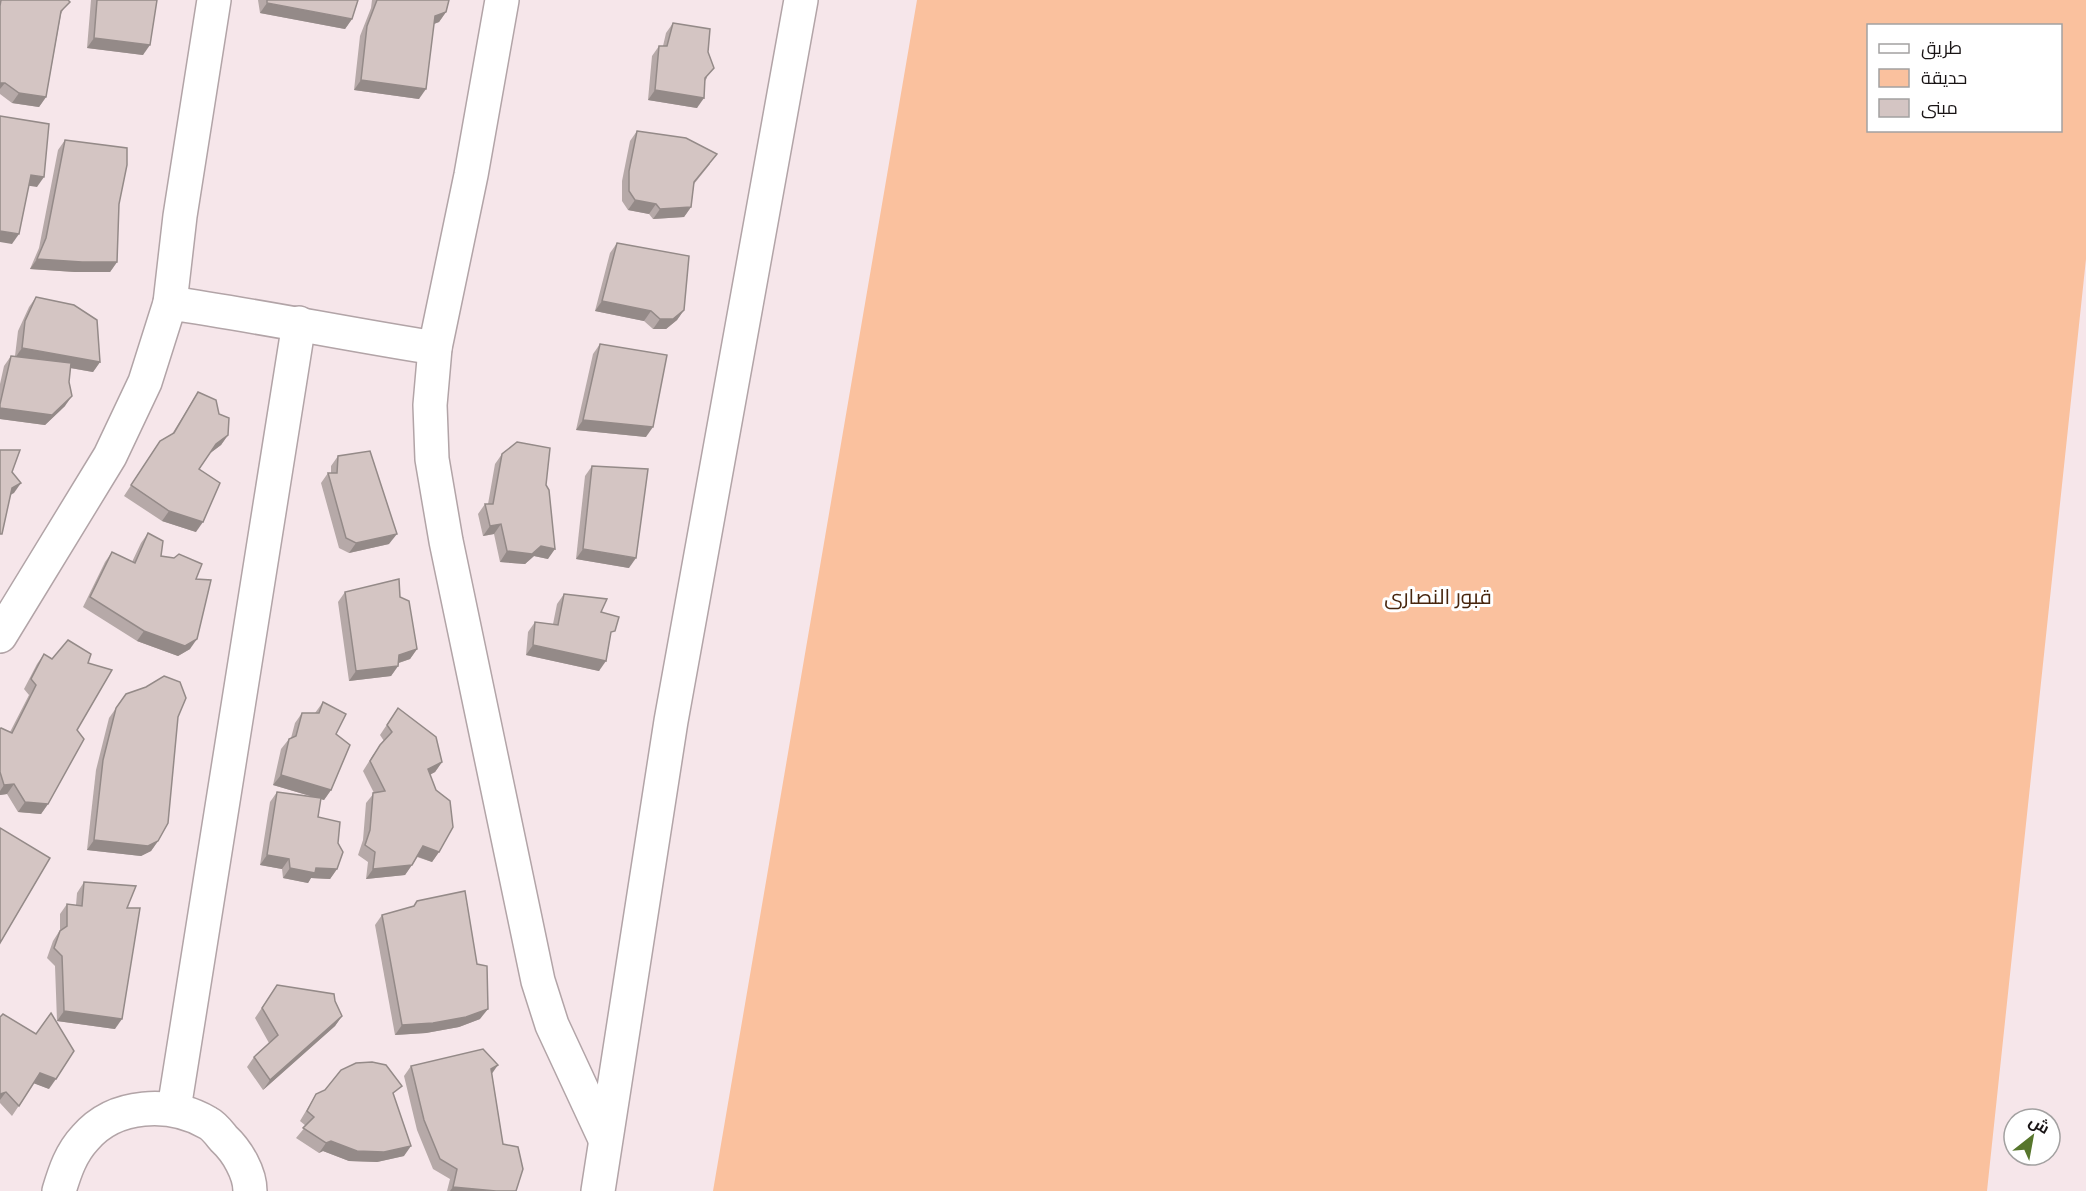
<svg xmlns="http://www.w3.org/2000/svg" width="2086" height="1191" font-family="'Public Sans',Cairo,sans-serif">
  <rect width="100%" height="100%" fill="#f6e6ea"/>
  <path fill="#fac19e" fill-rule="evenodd" d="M917,0H2086V259L1987,1191H713ZM1868,26H2060V130H1868Z"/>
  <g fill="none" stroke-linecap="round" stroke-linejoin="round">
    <g stroke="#b2a4a7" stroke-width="36">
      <g id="street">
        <polyline points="502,0 471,175 435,348 430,405 432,459 446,541 538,981 552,1025 605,1139"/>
        <polyline points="170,303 180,216 214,0"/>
        <path d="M0,636L110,456L145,382L170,303C259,316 346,334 435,348"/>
        <polyline points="174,1109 299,323"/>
        <path d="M59,1191C65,1171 71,1153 85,1138C115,1103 170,1101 208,1123C214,1126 219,1133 224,1139C237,1151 250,1173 250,1191"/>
        <polyline points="598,1191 671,721 801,0"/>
      </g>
    </g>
    <use href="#street" stroke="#fff" stroke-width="33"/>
  </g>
  <g fill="#b6a9a8">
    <polygon points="0,0 68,0 61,14 46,97 39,107 12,103 0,94"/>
    <polygon points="91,0 157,0 143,55 87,48"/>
    <polygon points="258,0 358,0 352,19 345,29 260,13"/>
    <polygon points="372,0 449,0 446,12 439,22 434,24 419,99 354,90 360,36 371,8"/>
    <polygon points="673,23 708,52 707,78 705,81 697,108 648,100 652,56 659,46 663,46 666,33"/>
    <polygon points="637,131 710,164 694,184 691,207 684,217 653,219 649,214 628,210 622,201 622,181 630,141"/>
    <polygon points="65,140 119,204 117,262 110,272 75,272 30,269 39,248 58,150"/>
    <polygon points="617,243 684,310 677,320 666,329 653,329 644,321 595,311 610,253"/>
    <polygon points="36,297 100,362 93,372 70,368 65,406 45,425 0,419 0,384 4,366 11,356 15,356 18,331 29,307"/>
    <polygon points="600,344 646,437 576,430 593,354"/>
    <polygon points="198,392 219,414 228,435 221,445 209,454 199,469 196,532 162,521 124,496 160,441 172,434"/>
    <polygon points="502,454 546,485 548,559 534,556 525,564 500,562 494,534 483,536 478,514 485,504 488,504 495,464"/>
    <polygon points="338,456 389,544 349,553 339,548 321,483 328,473 331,473 331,466"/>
    <polygon points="592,466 629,568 576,559 585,476"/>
    <polygon points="148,533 161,556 196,579 190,649 178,656 137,641 83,607 105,562 112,552 132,562 141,543"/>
    <polygon points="345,592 400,597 417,649 410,659 399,663 398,666 391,676 349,681 338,602"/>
    <polygon points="564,594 601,612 610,639 599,671 526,655 528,632 535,622 553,624 557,604"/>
    <polygon points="44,654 52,659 88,663 77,730 48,804 41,814 18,812 7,794 0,795 0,729 10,732 29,695 24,689 37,664"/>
    <polygon points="146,687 178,717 158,841 151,851 141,856 87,850 96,770 109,718 126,694"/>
    <polygon points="323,702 336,734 331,790 324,800 321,799 318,817 338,843 337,869 330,879 311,878 308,883 283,878 282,869 260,865 270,802 277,792 317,798 273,785 281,749 289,739 291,738 295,723 302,713 315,713"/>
    <polygon points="398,708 442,762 435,772 430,775 439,852 432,862 417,857 405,875 366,879 368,862 358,855 363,840 366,803 374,793 363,771 373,755 384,741 380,735"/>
    <polygon points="84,882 127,908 115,1029 57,1021 55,966 47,958 53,941 60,930 60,914 67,904 76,905 77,893"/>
    <polygon points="382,915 480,1019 459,1027 426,1033 395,1035 375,925"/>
    <polygon points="277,985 335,1001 342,1016 335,1026 263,1090 247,1067 254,1057 269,1043 255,1018"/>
    <polygon points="0,1017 49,1089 34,1083 12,1116 0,1103"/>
    <polygon points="411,1066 492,1074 503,1144 516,1191 447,1191 450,1179 433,1169 417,1130 404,1076"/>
    <polygon points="316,1094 394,1096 404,1156 377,1162 349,1161 323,1151 319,1153 296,1138 306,1126 300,1121"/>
  </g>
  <g fill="#948a88">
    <polygon points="267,3 352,19 345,29 260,13"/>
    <polygon points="446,12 439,22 428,26 435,16"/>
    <polygon points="94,38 150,45 143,55 87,48"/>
    <polygon points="361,80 426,89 419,99 354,90"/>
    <polygon points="0,83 5,83 0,89"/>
    <polygon points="655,90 704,98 697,108 648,100"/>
    <polygon points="19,93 46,97 39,107 12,103"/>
    <polygon points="31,175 44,177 37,187 24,185"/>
    <polygon points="635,200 656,204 649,214 628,210"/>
    <polygon points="691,207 684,217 653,219 660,209"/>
    <polygon points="0,231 19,234 12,244 0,242"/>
    <polygon points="37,259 117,262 110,272 75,272 30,269"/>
    <polygon points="602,301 651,311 644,321 595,311"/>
    <polygon points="684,310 677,320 666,329 653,329 660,319"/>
    <polygon points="22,348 100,362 93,372 15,358"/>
    <polygon points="72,396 65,406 45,425 0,419 0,408"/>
    <polygon points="583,420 653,427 646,437 576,430"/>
    <polygon points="228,435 221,445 209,454 216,444"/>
    <polygon points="21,483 14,493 5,498 12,488"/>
    <polygon points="169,511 203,522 196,532 162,521"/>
    <polygon points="501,524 494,534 483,536 490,526"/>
    <polygon points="397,534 389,544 349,553 356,543"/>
    <polygon points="541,546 555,549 548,559 534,556 525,564 500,562 507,551"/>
    <polygon points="583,549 636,558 629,568 576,559"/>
    <polygon points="144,631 197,639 190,649 178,656 137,641"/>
    <polygon points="533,645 606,661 599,671 526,655"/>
    <polygon points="417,649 410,659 392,665 399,655"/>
    <polygon points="398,666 391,676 349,681 356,671"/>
    <polygon points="442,762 435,772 421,779 428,769"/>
    <polygon points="281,775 331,790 324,800 273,785"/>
    <polygon points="14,784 7,794 0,795 0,791 4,785"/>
    <polygon points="25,802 48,804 41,814 18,812"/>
    <polygon points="94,840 158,841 151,851 141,856 87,850"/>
    <polygon points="423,846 439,852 432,862 416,856"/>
    <polygon points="267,855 289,859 282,869 260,865"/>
    <polygon points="412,865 405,875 366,879 373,869"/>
    <polygon points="290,868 316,868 337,869 330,879 311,878 308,883 283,878"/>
    <polygon points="488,1009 480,1019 459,1027 426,1033 395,1035 402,1025"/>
    <polygon points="64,1011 122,1019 115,1029 57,1021"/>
    <polygon points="342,1016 335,1026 263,1090 270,1080"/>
    <polygon points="498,1065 491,1075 491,1069"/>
    <polygon points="40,1073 56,1079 49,1089 33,1083"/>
    <polygon points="6,1092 0,1100 0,1094"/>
    <polygon points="331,1141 411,1146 404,1156 377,1162 349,1161 323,1151 319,1153 326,1143"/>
    <polygon points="453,1187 496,1191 450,1191"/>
  </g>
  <g fill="#d4c5c3" stroke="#948a88" stroke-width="1.5">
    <polygon points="1,0 68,0 70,2 61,11 46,97 19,93 5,83 0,83 0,6"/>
    <polygon points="97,0 157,0 150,45 94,38"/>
    <polygon points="267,0 358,0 352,19 267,3"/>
    <polygon points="377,0 449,0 446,12 435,16 426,89 361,80 367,26"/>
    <polygon points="673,23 710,29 708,52 714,68 705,78 704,98 655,90 659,46 667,46"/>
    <polygon points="0,116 49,124 44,177 31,175 19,234 0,231"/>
    <polygon points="637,131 686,138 717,154 694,182 691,207 660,209 656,204 635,200 629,191 629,171"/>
    <polygon points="65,140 127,148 127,165 119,204 117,262 82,262 37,259 46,238"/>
    <polygon points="617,243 689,256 684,310 673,319 660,319 651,311 602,301"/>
    <polygon points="36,297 74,305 97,320 100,362 22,348 25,321"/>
    <polygon points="600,344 667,355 653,427 583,420"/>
    <polygon points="11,356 71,363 69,382 72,396 52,415 0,408 0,404"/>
    <polygon points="198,392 216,400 219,414 229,418 228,435 216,444 199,469 220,483 203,522 169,511 131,485 160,441 174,433"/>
    <polygon points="517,442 550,448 546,485 549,490 555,549 541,546 532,554 507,551 501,524 490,526 485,504 493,504 502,454"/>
    <polygon points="0,450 20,450 12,472 21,483 12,488 2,534 0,534"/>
    <polygon points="370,451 397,534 356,543 346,538 328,473 337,473 338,456"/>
    <polygon points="592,466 648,469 636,558 583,549"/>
    <polygon points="148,533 163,541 161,556 174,558 179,554 202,564 196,579 211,580 197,639 185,646 144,631 90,597 112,552 135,563"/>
    <polygon points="399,579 400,597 409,601 417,649 399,655 398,666 356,671 345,592"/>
    <polygon points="564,594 607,599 601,612 619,617 615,631 611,632 606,661 533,645 535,622 558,625"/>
    <polygon points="68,640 91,654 88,663 112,670 77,730 84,739 48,804 25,802 14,784 4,785 0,772 0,729 1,728 12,733 36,685 31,679 44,654 52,659"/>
    <polygon points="164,676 180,682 186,698 178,717 168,823 158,841 148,846 94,840 103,760 116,708 126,694 146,687"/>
    <polygon points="323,702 346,714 336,734 350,745 331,790 281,775 289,739 296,736 302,713 319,713"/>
    <polygon points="398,708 436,737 442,762 428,769 436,790 450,801 453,827 439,852 423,846 412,865 373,869 375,852 365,845 370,830 373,793 385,791 370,761 380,745 392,732 387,725"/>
    <polygon points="277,792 321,798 318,817 340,822 338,843 343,852 337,869 316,868 315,873 290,868 289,859 267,855"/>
    <polygon points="0,828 50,858 0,943"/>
    <polygon points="84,882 136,886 127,908 140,908 122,1019 64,1011 62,956 54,948 60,931 67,926 67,904 82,906"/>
    <polygon points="465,891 477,964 487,966 488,1009 466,1017 433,1023 402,1025 382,915 414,906 417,901"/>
    <polygon points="277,985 334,994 335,1001 342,1016 270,1080 254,1057 278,1035 262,1008"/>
    <polygon points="51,1013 74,1051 56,1079 40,1073 19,1106 6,1092 0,1094 0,1017 3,1014 36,1034"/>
    <polygon points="483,1049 498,1065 491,1069 503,1144 518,1147 523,1169 516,1191 496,1191 453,1187 457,1169 440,1159 424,1120 411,1066"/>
    <polygon points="372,1062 386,1065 402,1086 393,1093 411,1146 384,1152 357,1151 331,1141 326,1143 303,1128 314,1117 307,1111 316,1094 325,1090 341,1070 356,1063"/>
  </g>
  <g text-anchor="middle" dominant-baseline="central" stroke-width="6" stroke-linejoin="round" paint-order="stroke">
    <g font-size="21" fill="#48260e" stroke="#fff">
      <text x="1438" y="596">قبور النصارى</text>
    </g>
  </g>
  <rect x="1867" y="24" width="195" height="108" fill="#ffffff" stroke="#a3a1a1" stroke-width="1.5"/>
  <rect x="1879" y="44" width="30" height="9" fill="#ffffff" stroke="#a3a1a1" stroke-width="1.5"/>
  <text x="1921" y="54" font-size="18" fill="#191415">طريق</text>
  <rect x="1879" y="69" width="30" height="18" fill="#fac19e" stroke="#a3a1a1" stroke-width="1.5"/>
  <text x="1921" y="84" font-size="18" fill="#191415">حديقة</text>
  <rect x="1879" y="99" width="30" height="18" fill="#d4c5c3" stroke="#a3a1a1" stroke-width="1.5"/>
  <text x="1921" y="114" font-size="18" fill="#191415">مبنى</text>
  <g transform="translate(2032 1137) rotate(31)"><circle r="28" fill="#ffffff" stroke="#a3a1a1" stroke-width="1.5"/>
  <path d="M0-4.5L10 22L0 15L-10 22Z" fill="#57762c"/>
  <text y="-9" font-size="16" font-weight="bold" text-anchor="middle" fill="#191415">ش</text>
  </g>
</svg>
